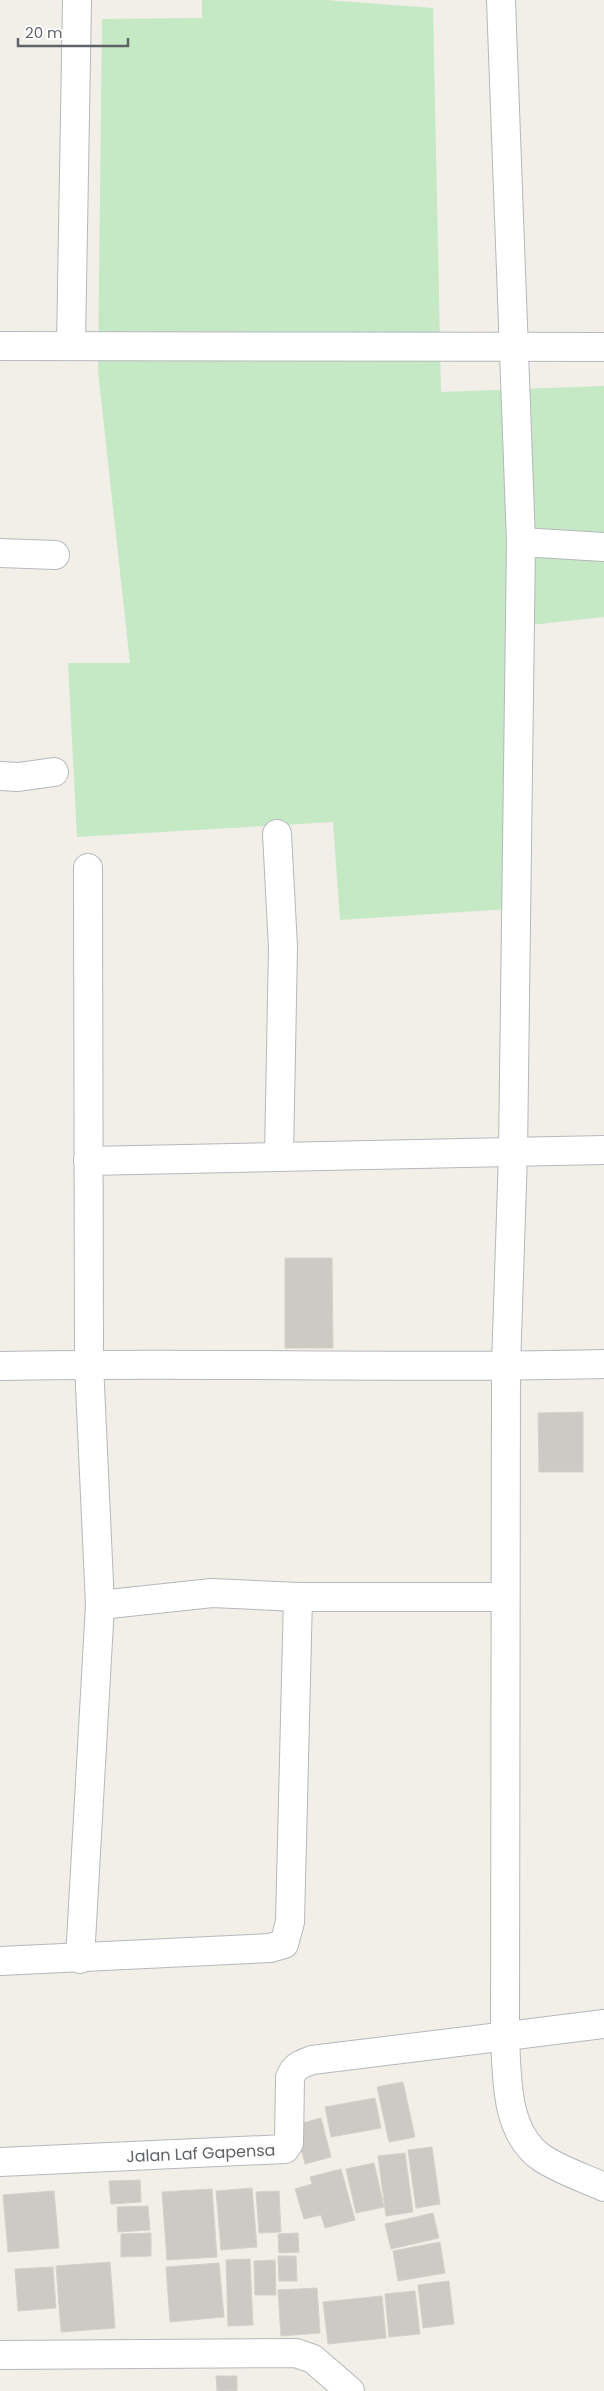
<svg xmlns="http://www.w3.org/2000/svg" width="604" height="2391" font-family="Poppins,sans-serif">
  <rect width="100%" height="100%" fill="#f1efe8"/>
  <polygon fill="#c5e8c5" points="202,0 326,0 433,8 441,392 604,386 604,617 530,625 509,909 340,920 333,822 77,837 68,663 130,663 98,371 102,19 202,18"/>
  <g fill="#cccac5" stroke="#d6d1c6">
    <polygon points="285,1258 332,1258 333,1348 285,1348"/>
    <polygon points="583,1412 583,1472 539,1472 538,1413"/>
    <polygon points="403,2082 415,2137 389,2142 377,2087"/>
    <polygon points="375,2098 381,2128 331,2137 325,2107"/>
    <polygon points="321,2118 331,2157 305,2164 295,2125"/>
    <polygon points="432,2147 440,2204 416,2208 408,2150"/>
    <polygon points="405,2153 413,2212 386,2216 378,2156"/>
    <polygon points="374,2163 384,2207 356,2213 346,2169"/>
    <polygon points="341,2169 355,2220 325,2228 321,2215 304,2219 295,2189 312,2184 310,2177"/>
    <polygon points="140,2180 141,2202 111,2204 109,2181"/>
    <polygon points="252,2188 257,2247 221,2250 216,2191"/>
    <polygon points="212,2189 217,2257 167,2260 162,2192"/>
    <polygon points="54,2191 59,2248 8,2252 3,2195"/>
    <polygon points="279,2191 281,2232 259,2233 256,2192"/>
    <polygon points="148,2206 150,2230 118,2232 117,2207"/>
    <polygon points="433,2213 439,2238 391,2249 385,2224"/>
    <polygon points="151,2233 151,2256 121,2257 121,2234"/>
    <polygon points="298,2233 299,2252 279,2253 278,2234"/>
    <polygon points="440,2242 445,2273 398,2281 393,2251"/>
    <polygon points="278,2256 296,2256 297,2281 279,2281"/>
    <polygon points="250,2259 253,2325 228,2326 226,2260"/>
    <polygon points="275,2260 276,2295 255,2295 254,2261"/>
    <polygon points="110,2262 115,2328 61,2332 56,2266"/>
    <polygon points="219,2263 224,2317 170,2322 166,2267"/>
    <polygon points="53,2267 56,2308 18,2311 15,2269"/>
    <polygon points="449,2281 454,2324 423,2328 418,2285"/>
    <polygon points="317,2288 320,2333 281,2336 278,2290"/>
    <polygon points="415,2291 420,2334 389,2337 385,2294"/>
    <polygon points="382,2296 386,2338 328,2344 323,2302"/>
    <polygon points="216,2376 237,2376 237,2391 217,2391"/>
  </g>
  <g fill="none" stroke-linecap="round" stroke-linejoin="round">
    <g stroke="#b5b8bc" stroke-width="30">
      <g id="minor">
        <path d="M501,0L521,542L513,1153L506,1367L505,2037C507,2077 505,2133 542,2158C560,2170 584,2178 604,2187"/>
        <polyline points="71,345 77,0"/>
        <polyline points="0,346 604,347"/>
        <polyline points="521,542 604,547"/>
        <polyline points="0,553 55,555"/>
        <polyline points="0,776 18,777 54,772"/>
        <polyline points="277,834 283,947 279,1156"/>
        <polyline points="88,1161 604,1150"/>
        <path d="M0,1366C201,1362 403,1369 604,1364"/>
        <polyline points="100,1605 212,1593 298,1597 505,1597"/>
        <polyline points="80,1959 100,1605 89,1364 88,868"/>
        <polyline points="0,1961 270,1948 284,1944 290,1922 298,1597"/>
        <path id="s1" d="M0,2162L285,2149L289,2143L290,2078C294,2066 301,2064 312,2060L604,2024"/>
        <polyline points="0,2355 296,2353 313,2359 350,2391"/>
      </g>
    </g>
    <use href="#minor" stroke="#fff" stroke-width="28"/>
  </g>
  <g text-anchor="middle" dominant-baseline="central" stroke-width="4" stroke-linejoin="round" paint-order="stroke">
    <g font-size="16" fill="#5f6368" stroke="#fff">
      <text stroke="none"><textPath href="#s1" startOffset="201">Jalan Laf Gapensa</textPath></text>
    </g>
  </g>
  <path d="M18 38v8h110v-8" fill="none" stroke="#5f6368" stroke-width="2.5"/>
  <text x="25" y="38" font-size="15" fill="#5f6368" stroke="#ffffff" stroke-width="4" paint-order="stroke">20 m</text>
</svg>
